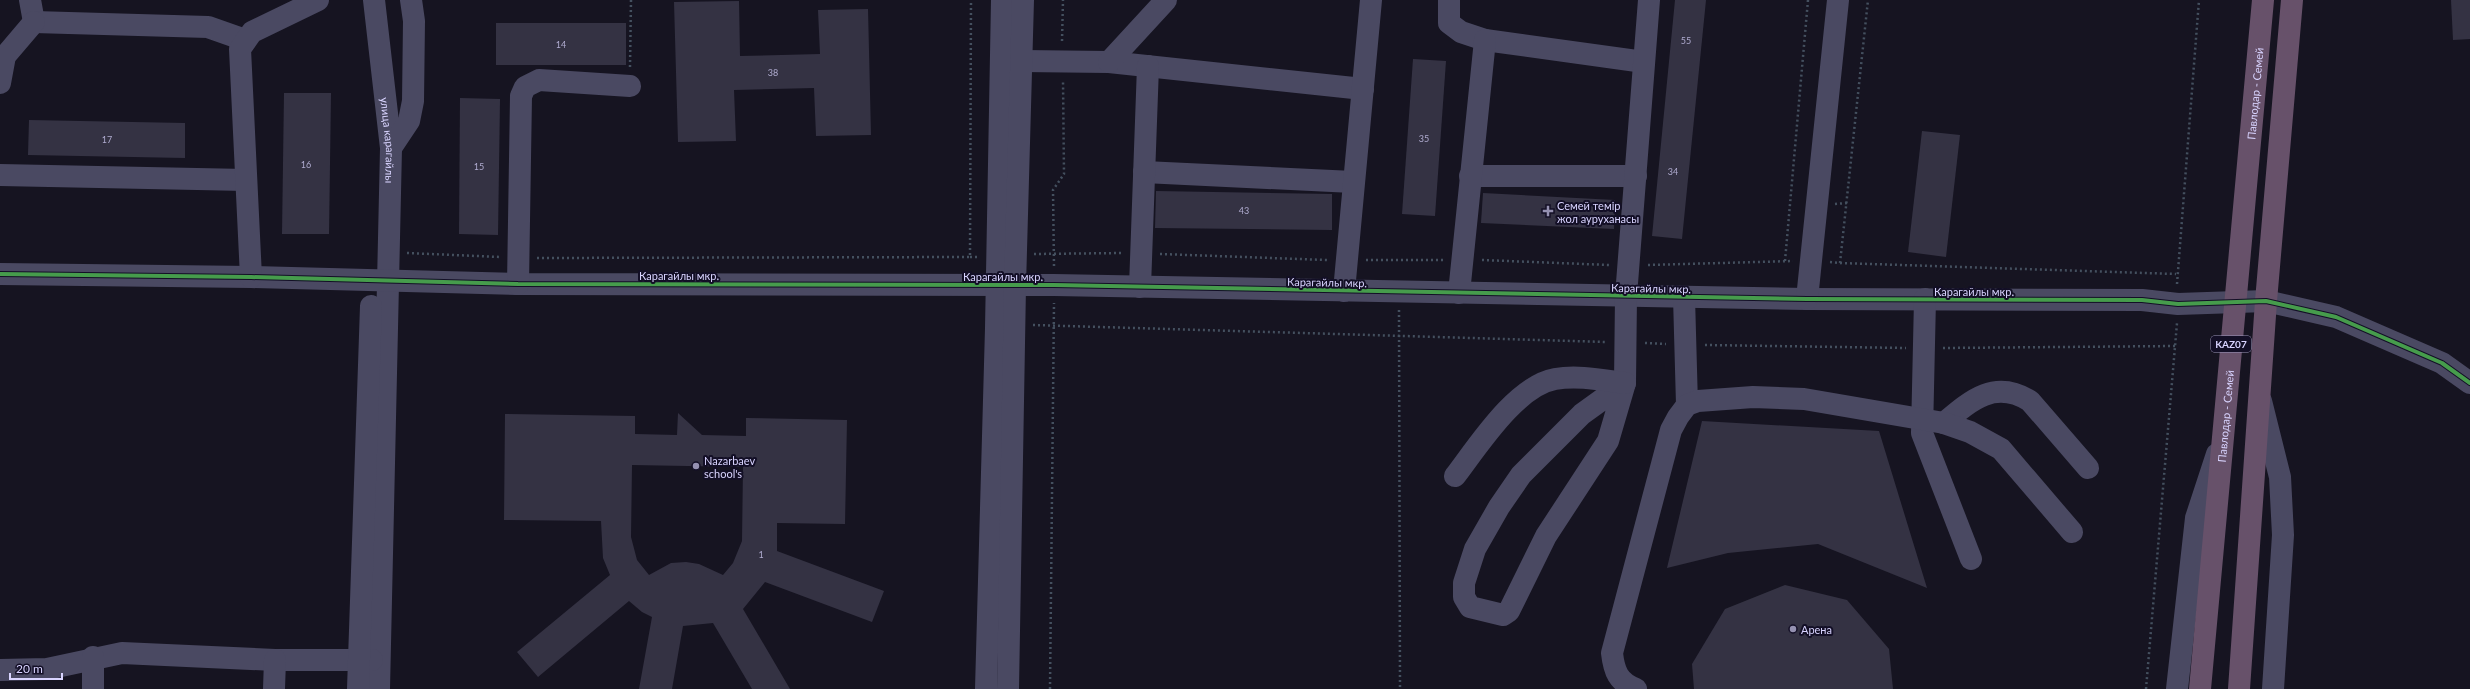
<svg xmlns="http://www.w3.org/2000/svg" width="2470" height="689" font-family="Lato,sans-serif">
  <rect width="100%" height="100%" fill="#161421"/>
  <g fill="#343243" fill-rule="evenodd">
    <polygon points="1675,0 1706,0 1682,239 1652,236"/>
    <polygon points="2451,0 2470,0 2470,39 2453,40"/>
    <polygon points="739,1 740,56 820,54 818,10 868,9 871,135 816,136 814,88 734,90 736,141 678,142 674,2"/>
    <rect x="496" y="23" width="130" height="42"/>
    <polygon points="1413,59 1446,61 1435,216 1402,214"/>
    <polygon points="284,93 331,93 329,234 282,234"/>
    <polygon points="460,98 500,99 498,235 459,234"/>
    <polygon points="29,120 185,123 185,158 28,155"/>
    <polygon points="1922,131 1960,135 1946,257 1908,252"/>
    <polygon points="1156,191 1332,194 1332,230 1155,228"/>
    <polygon points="1483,193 1615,200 1614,229 1481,223"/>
    <path d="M678,413L702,435L746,436V418L847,420L845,524L777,523V551L884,591L872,622L765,582L743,609L790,689H752L713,623L683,626L672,689H639L652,617L642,612L629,601L538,677L517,652L610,575L603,558L601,521L504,520L505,414L635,416V434L677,435ZM632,465L743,467L742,541L733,563L723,575L699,564L686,562L671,563L649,575L637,560L631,537Z"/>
    <polygon points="1702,421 1879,431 1927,588 1818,544 1728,553 1667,568"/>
    <polygon points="1785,585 1847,600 1889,649 1893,689 1694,689 1692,664 1725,609"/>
  </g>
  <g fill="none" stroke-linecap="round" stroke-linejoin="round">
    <g stroke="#44505f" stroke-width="2.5" stroke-dasharray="2 3" stroke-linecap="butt">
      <polyline points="1062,41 1063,0"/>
      <polyline points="630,67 631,0"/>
      <polyline points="1835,204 1847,203"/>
      <polyline points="407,253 500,257"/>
      <polyline points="1034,254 1123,253"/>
      <polyline points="1160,254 1327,260"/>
      <polyline points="970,257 979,257"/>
      <polyline points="537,258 970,257 971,0"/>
      <polyline points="1366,260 1443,260"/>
      <polyline points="1482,260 1609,265"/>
      <polyline points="1785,261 1808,0"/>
      <polyline points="1830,262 1840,263 1868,0"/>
      <polyline points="1840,263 2176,274"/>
      <polyline points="1648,265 1793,261"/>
      <polyline points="1054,266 1053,190 1064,174 1063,80"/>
      <polyline points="2177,284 2199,0"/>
      <polyline points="1399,310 1400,689"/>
      <polyline points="1033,325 1606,342"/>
      <polyline points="1645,343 1666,344"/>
      <polyline points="1705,345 1906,348"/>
      <polyline points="1943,348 2176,346"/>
      <polyline points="1050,689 1054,303"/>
      <polyline points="2146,689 2177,323"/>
    </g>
    <g stroke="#4a4962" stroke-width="22">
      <polyline points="30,0 34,22"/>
      <path id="s1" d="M374,0L391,148L379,689"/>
      <polyline points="1449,0 1449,23 1461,32 1485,40 1644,62"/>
      <polyline points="34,22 208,27 245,40"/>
      <polyline points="1022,61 1109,62 1363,89"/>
      <polyline points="1109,62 1166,0"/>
      <polyline points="0,83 5,56 34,22"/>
      <polyline points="391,148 409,121 413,101 414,21 411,0"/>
      <polyline points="1144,172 1353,182"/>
      <polyline points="0,175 246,180"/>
      <polyline points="1470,176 1636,176"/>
      <polyline points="0,274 251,277 518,284 1054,285 1807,299 2142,300 2178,304 2266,301 2336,317 2442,363 2470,383"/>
      <polyline points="251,277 240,49 252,32 318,0"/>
      <polyline points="518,284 521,96 525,87 539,80 630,86"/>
      <polyline points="1140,287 1148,66"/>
      <polyline points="1344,291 1371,0"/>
      <polyline points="1459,293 1485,40"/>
      <polyline points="1684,297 1687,405"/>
      <polyline points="1807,299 1838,0"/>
      <polyline points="1925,299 1922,433 1971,559"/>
      <polyline points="1625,383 1582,414 1521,475 1499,507 1475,549 1464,583 1464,597 1470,607 1503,615 1509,611 1546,536 1608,441 1625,383 1626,296 1649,0"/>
      <polyline points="2261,401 2280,477 2283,535 2273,689"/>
      <path d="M1944,423C1971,400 1995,379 2030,401L2088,468"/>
      <path d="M1455,476C1478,446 1516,386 1555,379C1578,375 1602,380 1625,383"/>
      <polyline points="0,670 47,669 122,653 275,660 372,660"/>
      <polyline points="93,689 93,657"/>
      <polyline points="274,689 275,660"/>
      <polyline points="358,689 371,306"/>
      <polyline points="986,689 996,328 1002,0"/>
      <polyline points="1008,689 1015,286 1023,0"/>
      <path d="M1636,689C1618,682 1614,671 1612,653L1671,430L1678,417L1687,405L1698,401L1753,397L1804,399L1944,423L1970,432L2001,449L2072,532"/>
      <polyline points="2177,689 2196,518 2217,454"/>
    </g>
    <g stroke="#67516a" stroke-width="22">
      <path id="s2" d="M2200,689L2263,0"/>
      <polyline points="2239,689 2266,301 2292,0"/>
    </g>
    <g stroke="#130f26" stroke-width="6">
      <polyline id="cycleway" points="0,274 251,277 518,284 1054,285 1807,299 2142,300 2178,304 2266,301 2336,317 2442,363 2470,383"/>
    </g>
    <use href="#cycleway" stroke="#469c4c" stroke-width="4"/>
  </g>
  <g fill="#9591b1" stroke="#130f26" stroke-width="1.5">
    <path d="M1546 205h4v4h4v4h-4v4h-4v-4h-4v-4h4z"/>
    <circle cx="696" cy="466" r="4"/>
    <circle cx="1793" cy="629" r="4"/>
  </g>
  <g text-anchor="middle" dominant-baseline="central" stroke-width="4" stroke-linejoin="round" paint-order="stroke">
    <g font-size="9" fill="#b0acd0">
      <text x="1686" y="40">55</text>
      <text x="561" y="44">14</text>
      <text x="773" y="72">38</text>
      <text x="1424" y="138">35</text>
      <text x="107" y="139">17</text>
      <text x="306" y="164">16</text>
      <text x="479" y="166">15</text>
      <text x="1673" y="171">34</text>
      <text x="1244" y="210">43</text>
      <text x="761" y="554">1</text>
    </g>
    <rect fill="#130f26" stroke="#9e99be" stroke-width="1" x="2211" y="336" width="40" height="16" rx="3"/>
    <g font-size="10" font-weight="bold" fill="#d9d4ff">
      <text x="2231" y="344">KAZ07</text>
    </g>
    <g font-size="11" fill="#d9d4ff" stroke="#130f26">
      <text stroke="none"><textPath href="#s2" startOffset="598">Павлодар - Семей</textPath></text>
      <text stroke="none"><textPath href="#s1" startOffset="141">улица карагайлы</textPath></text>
      <text x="679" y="275">Карагайлы мкр.</text>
      <text x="1003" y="276">Карагайлы мкр.</text>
      <text transform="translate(1327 282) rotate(1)">Карагайлы мкр.</text>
      <text transform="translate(1651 288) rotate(1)">Карагайлы мкр.</text>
      <text x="1974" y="291">Карагайлы мкр.</text>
      <text stroke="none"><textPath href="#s2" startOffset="274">Павлодар - Семей</textPath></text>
    </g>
    <g font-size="11" fill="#d9d4ff" stroke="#130f26" text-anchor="start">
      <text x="1557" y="205">Семей темір<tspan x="1557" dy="13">жол ауруханасы</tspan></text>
      <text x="704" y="460">Nazarbaev<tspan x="704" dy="13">school's</tspan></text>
      <text x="1801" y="629">Арена</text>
    </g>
  </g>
  <path d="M10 673v6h52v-6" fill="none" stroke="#d9d4ff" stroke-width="2"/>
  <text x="16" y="673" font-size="12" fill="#d9d4ff" stroke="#130f26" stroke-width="3" paint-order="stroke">20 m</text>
</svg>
